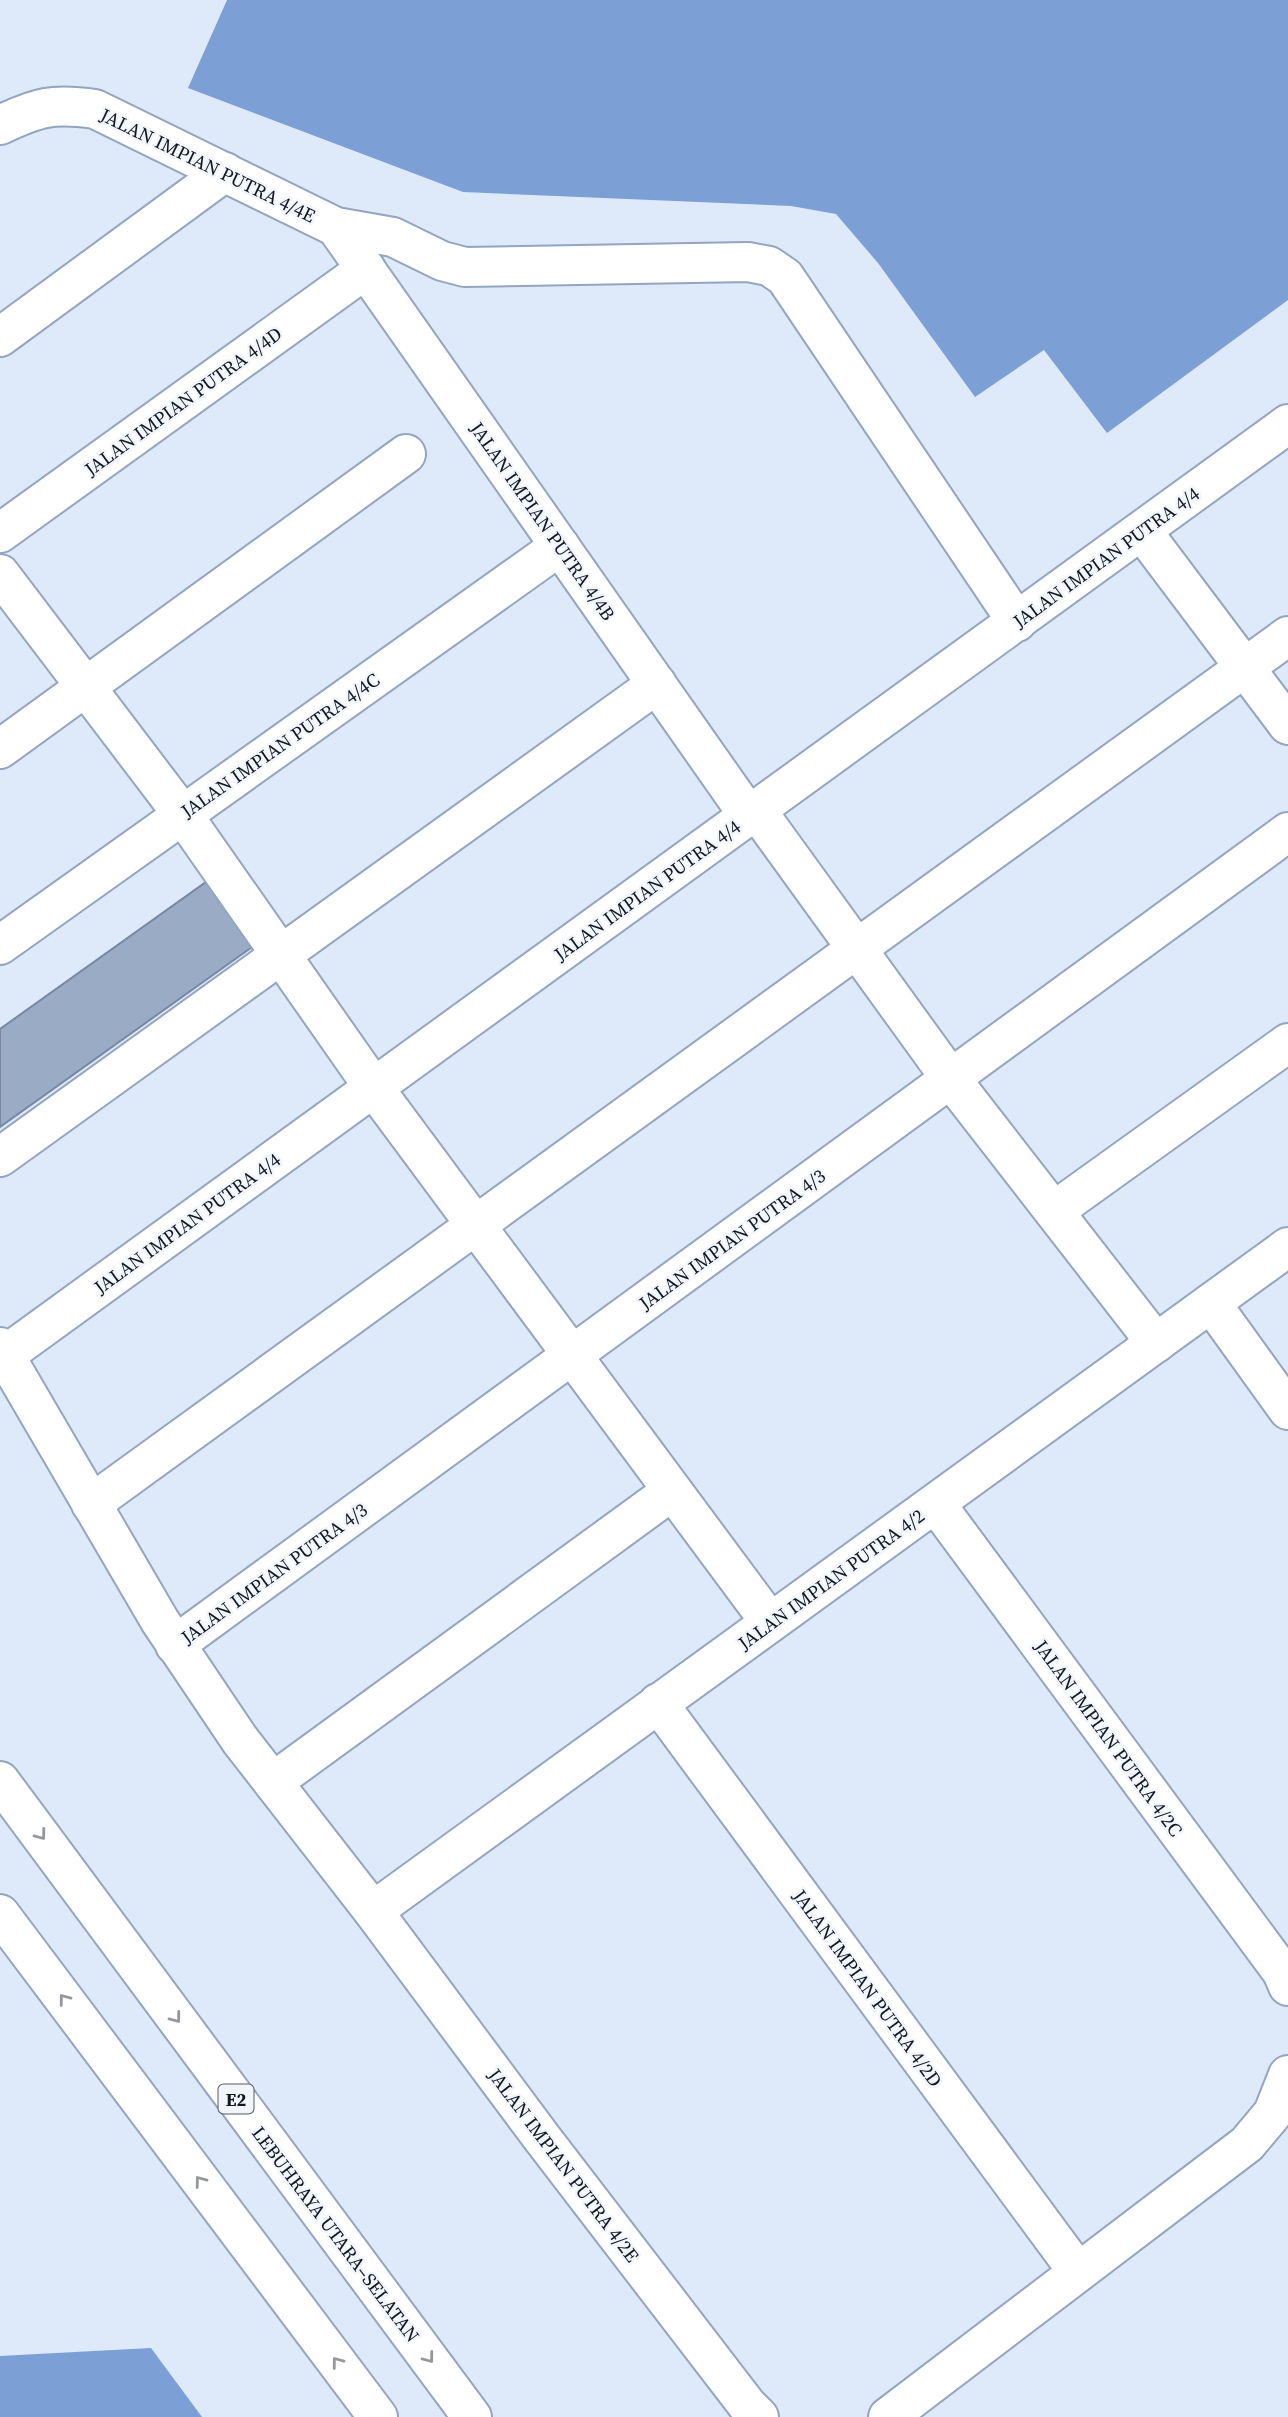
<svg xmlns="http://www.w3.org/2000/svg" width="1288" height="2417" font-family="'Source Serif 4',serif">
  <rect width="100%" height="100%" fill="#dee9fa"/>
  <g fill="#7c9fd6">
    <polygon points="227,0 1288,0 1288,300 1107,433 1044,350 975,397 878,263 836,214 791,206 463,192 188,88"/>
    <polygon points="151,2348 202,2417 0,2417 0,2356"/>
  </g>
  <polygon fill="#9aabc6" stroke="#7888a2" stroke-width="2" points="206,882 252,947 0,1127 0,1029"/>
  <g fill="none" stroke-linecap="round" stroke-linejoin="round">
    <g stroke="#93a5bf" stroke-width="42">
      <g id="minor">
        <path d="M0,125C38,107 52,103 95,109L336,227L393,237L442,261L465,267L748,262L769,266L785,277L1017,622"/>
        <polyline points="336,227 749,816"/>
        <polyline points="0,337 225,172"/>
        <polyline points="1142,531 1288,725"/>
        <polyline points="0,533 366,269"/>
        <polyline points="0,574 183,815 374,1088 770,1622"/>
        <polyline points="0,749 406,454"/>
        <polyline points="757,811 951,1079 1156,1343"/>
        <polyline points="0,945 560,546"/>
        <polyline points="0,1157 657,684"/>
        <polyline points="1054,1211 1288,1043"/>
        <polyline points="1211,1303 1288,1410"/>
        <polyline points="0,1347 160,1621 240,1740 373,1911 542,2138 747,2405 759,2417"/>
        <polyline points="5,1355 1288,424"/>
        <polyline points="91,1504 1288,636"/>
        <polyline points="936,1504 1282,1972 1288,1986"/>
        <polyline points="175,1645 1288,832"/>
        <polyline points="658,1703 1078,2272"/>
        <polyline points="273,1782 672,1491"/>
        <polyline points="373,1911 1288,1247"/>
        <polyline points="888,2417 1247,2144 1273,2113 1288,2075"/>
      </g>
    </g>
    <g stroke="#93a5bf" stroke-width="42">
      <g id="highway">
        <polyline points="0,1781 472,2417"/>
        <polyline points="0,1914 378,2417"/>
      </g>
    </g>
    <use href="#minor" stroke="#fff" stroke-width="38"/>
    <use href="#highway" stroke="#fff" stroke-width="38"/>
  </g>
  <defs><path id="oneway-chevron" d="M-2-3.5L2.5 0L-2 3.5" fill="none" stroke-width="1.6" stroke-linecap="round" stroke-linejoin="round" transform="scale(1.75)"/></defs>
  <g stroke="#94979b">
    <use href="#oneway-chevron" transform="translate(41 1835) rotate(53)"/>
    <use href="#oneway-chevron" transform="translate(64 1999) rotate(-127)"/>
    <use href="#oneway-chevron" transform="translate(176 2018) rotate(53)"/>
    <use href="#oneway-chevron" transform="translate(200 2181) rotate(-127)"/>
    <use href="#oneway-chevron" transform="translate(429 2358) rotate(53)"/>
    <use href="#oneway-chevron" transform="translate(337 2362) rotate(-127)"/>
  </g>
  <g text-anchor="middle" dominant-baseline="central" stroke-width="5" stroke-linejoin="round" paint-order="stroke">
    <rect fill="#f2f5fb" stroke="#545a62" stroke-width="2" x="218.5" y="2084.5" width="35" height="29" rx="5"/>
    <g font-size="18" font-weight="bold" fill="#111721">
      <text x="236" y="2099">E2</text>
    </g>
    <g font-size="19" fill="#111721" stroke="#f2f5fb">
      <text transform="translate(208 165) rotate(26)">JALAN IMPIAN PUTRA 4/4E</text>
      <text transform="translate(183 401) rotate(-36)">JALAN IMPIAN PUTRA 4/4D</text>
      <text transform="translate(543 521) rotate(55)">JALAN IMPIAN PUTRA 4/4B</text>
      <text transform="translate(1106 557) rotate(-36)">JALAN IMPIAN PUTRA 4/4</text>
      <text transform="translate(280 745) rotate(-35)">JALAN IMPIAN PUTRA 4/4C</text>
      <text transform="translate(647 890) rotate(-36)">JALAN IMPIAN PUTRA 4/4</text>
      <text transform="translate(187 1223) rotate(-36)">JALAN IMPIAN PUTRA 4/4</text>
      <text transform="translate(732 1239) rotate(-36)">JALAN IMPIAN PUTRA 4/3</text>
      <text transform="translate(274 1573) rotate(-36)">JALAN IMPIAN PUTRA 4/3</text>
      <text transform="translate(831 1579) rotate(-36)">JALAN IMPIAN PUTRA 4/2</text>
      <text transform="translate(1109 1738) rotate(54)">JALAN IMPIAN PUTRA 4/2C</text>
      <text transform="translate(868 1988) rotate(54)">JALAN IMPIAN PUTRA 4/2D</text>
      <text transform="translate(564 2165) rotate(53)">JALAN IMPIAN PUTRA 4/2E</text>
      <text transform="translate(336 2234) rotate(53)">LEBUHRAYA UTARA–SELATAN</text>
    </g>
  </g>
</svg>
